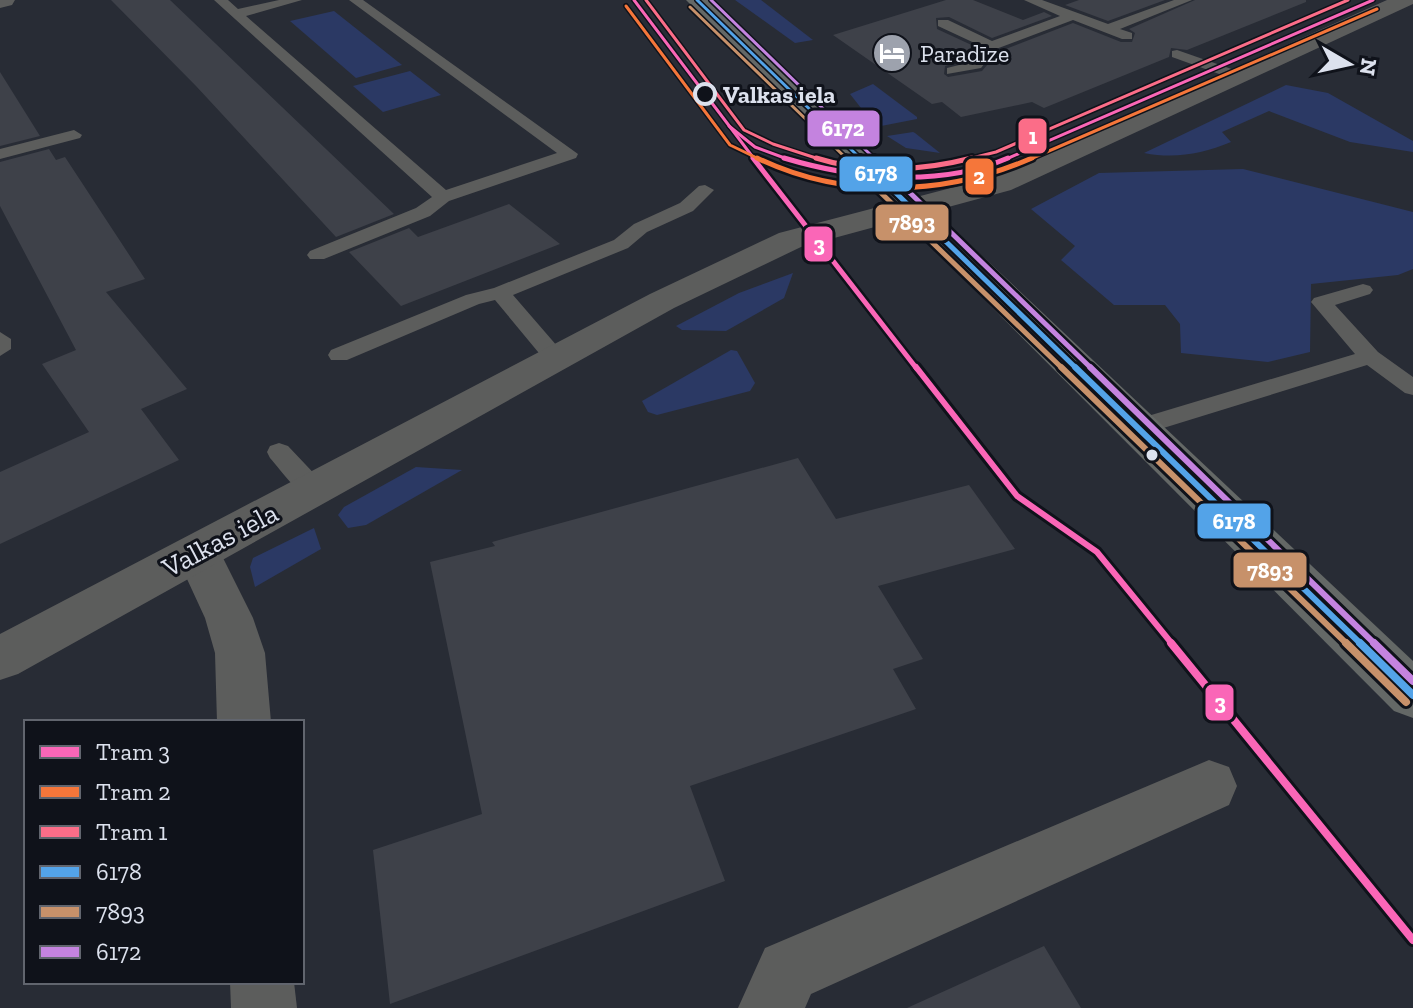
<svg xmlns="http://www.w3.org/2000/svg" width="1413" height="1008" font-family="'Zilla Slab',serif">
  <rect width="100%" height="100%" fill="#282c35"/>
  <g fill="#2b3964">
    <polygon points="735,0 761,0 813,40 795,43"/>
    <polygon points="334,11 402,65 356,78 290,21"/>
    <polygon points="410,71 441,95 383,112 353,86"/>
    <polygon points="873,84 917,117 917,119 876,127 850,94"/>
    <path d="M1286,85L1328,93L1413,141V152L1350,142L1269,111L1222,132L1231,142C1202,154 1175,159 1144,153Z"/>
    <polygon points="913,132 915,133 940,153 906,148 887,136"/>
    <polygon points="1243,169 1413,212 1413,269 1398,275 1311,284 1310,352 1268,362 1181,353 1180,324 1165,305 1114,305 1061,260 1075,246 1031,209 1099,173"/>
    <polygon points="793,273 784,298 726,331 682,330 676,326 739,293"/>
    <polygon points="731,350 737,351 755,383 750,391 657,415 648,412 642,401"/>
    <polygon points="416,467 462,470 366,525 348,528 338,515 344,507"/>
    <polygon points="314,528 321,549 255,587 250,567 253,558"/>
  </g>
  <g fill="#3e4149">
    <polygon points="111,0 170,0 394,214 336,237 196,86"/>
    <polygon points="946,0 973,0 1023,20 1044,12 1052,16 992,38 949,17 936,18 937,29 978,48 969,59 945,66 944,74 948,77 982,71 998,52 1073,23 1121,42 1132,42 1135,33 1129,29 1195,0 1306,0 1306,2 1187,50 1171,48 1169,57 1044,108 1032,102 961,117 942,102 932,104 833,35"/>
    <polygon points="1079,0 1165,0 1108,21 1065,5"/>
    <polygon points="0,72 40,136 0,146"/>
    <polygon points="49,149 56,160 65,157 145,279 106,292 187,389 141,409 179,460 0,544 0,472 89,432 42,364 76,350 0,206 0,162"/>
    <polygon points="509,204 560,244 401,306 349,252 409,228 418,237"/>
    <polygon points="798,458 836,519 969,485 1015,549 878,586 923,659 893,669 916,709 690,786 725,881 390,1004 373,850 482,814 430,562 495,546 492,542"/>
    <polygon points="1044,946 1081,1008 907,1008"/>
  </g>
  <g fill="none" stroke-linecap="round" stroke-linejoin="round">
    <g fill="#5c5d5c" fill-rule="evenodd">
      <polygon points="214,0 228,0 238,9 279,0 302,0 246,16 446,190 557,153 349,0 363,0 578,154 576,158 449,201 430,216 324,259 310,259 307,255 310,251 416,208 432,197"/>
      <polygon points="1024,0 1042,0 1108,24 1174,0 1192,0 1120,29 1132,33 1132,39 1122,39 1073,20 996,49 981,68 947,74 947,68 971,62 983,47 938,26 938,20 948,20 992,41 1060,16"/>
      <polygon points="1177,50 1243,73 1245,76 1238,80 1233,79 1172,57 1172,51"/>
      <polygon points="74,130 82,135 80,138 0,159 0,149"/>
      <polygon points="705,185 714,190 693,211 647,232 628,248 513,295 564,354 567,359 564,364 548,364 495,300 479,304 347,360 331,360 328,355 331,350 466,295 494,288 614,240 634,224 680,203 699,186"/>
      <polygon points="1363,284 1370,286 1373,290 1370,294 1335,305 1378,352 1413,377 1413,395 1405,393 1367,365 1144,434 1128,434 1124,428 1128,422 1355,354 1311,302 1314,298"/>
      <polygon points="0,332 11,339 11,349 0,356"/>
      <path d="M279,443L288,446L323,483L327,490L323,497C301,503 284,473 270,458L267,452L270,446Z"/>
    </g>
    <g fill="#5c5d5c" fill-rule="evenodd">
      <polygon points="0,0 15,0 12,5 0,8"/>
      <polygon points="198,535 214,540 253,618 265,653 271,722 217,722 215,653 205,618 175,553 182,540"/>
      <polygon points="1209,760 1229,767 1237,786 1229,805 811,994 805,1008 738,1008 765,948"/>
      <polygon points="230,982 294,982 297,1008 231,1008"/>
    </g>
    <polygon fill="#5c5d5c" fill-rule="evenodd" points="1387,0 1413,0 1413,4 1011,190 801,247 674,308 18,674 0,680 0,634 650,294 779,233 989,178"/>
    <polygon fill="#646866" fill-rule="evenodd" points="686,0 710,0 1413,661 1413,718 1394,711"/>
    <g stroke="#0f121a" stroke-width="6">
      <polyline id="bus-1-far3" points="697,0 862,160"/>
    </g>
    <g stroke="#0f121a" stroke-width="10">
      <polyline id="bus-1-far2" points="860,158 1077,369"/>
    </g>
    <g stroke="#0f121a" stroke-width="12">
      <polyline id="bus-1-far1" points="1075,367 1362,645"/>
    </g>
    <g stroke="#0f121a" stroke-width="14">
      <polyline id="bus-1" points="1360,643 1413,695"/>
    </g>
    <g stroke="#0f121a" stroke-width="6">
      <polyline id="bus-2-far3" points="690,7 848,160"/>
    </g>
    <g stroke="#0f121a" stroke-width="10">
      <polyline id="bus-2-far2" points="845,158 1063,369"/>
    </g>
    <g stroke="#0f121a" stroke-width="12">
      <polyline id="bus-2-far1" points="1061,367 1348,645"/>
    </g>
    <g stroke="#0f121a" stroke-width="14">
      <polyline id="bus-2" points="1346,643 1406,702"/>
    </g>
    <g stroke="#0f121a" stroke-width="6">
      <polyline id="bus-3-far3" points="711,0 876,160"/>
    </g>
    <g stroke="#0f121a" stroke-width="10">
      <polyline id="bus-3-far2" points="874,158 1092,369"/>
    </g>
    <g stroke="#0f121a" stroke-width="12">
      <polyline id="bus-3-far1" points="1090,367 1376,645"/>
    </g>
    <g stroke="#0f121a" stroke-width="14">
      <polyline id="bus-3" points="1374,643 1413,681"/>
    </g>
    <use href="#bus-1-far3" stroke="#53a3e8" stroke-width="3"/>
    <use href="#bus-1-far2" stroke="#53a3e8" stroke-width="5"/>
    <use href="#bus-1-far1" stroke="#53a3e8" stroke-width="6"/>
    <use href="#bus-1" stroke="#53a3e8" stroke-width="8"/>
    <use href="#bus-2-far3" stroke="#c7916a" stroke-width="3"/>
    <use href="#bus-2-far2" stroke="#c7916a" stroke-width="5"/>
    <use href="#bus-2-far1" stroke="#c7916a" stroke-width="6"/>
    <use href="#bus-2" stroke="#c7916a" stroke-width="8"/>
    <use href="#bus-3-far3" stroke="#c483df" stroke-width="3"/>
    <use href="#bus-3-far2" stroke="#c483df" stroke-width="5"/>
    <use href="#bus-3-far1" stroke="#c483df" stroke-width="6"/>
    <use href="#bus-3" stroke="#c483df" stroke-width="8"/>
    <g stroke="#0f121a" stroke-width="6">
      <g id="tram-1-far3">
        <polyline points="634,0 755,160"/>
        <polyline points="729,126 755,147 790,160"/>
        <polyline points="1004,160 1373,0"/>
      </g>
    </g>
    <g stroke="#0f121a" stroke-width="10">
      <g id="tram-1-far2">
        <polyline points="753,158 917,369"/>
        <path d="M784,158C854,179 939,188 1008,158"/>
      </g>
    </g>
    <g stroke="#0f121a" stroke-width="12">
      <polyline id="tram-1-far1" points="916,367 1017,496 1097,552 1173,645"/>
    </g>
    <g stroke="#0f121a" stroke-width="14">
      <polyline id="tram-1" points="1171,643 1413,940"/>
    </g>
    <g stroke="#0f121a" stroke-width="6">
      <g id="tram-2-far1">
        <polyline points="626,6 730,145 761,160"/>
        <polyline points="1028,160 1377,9"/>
      </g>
    </g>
    <g stroke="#0f121a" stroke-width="10">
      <path id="tram-2" d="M757,158C844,200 945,196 1032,158"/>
    </g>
    <g stroke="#0f121a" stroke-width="6">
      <g id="tram-3-far1">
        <polyline points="646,0 744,130 773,144 822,160"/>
        <polyline points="964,160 996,152 1348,0"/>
      </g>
    </g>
    <g stroke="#0f121a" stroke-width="10">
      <path id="tram-3" d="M816,158C866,174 922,171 972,158"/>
    </g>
    <use href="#tram-1-far3" stroke="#fa66b7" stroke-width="3"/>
    <use href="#tram-1-far2" stroke="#fa66b7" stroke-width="5"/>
    <use href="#tram-1-far1" stroke="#fa66b7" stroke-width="6"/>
    <use href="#tram-1" stroke="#fa66b7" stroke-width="8"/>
    <use href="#tram-2-far1" stroke="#f5763a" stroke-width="3"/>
    <use href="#tram-2" stroke="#f5763a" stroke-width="5"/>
    <use href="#tram-3-far1" stroke="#fb6d88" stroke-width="3"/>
    <use href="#tram-3" stroke="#fb6d88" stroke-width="5"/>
  </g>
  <defs>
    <g id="hotel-disc" transform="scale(2)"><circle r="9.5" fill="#9da2ad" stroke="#0f121a"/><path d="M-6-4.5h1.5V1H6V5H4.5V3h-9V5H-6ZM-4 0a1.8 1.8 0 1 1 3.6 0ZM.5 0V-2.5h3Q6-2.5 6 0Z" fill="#fff"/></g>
  </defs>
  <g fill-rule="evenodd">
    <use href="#hotel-disc" x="892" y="53"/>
  </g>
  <circle fill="#0f121a" stroke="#dce1ed" stroke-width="4" cx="705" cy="94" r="10"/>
  <circle fill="#dce1ed" stroke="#0f121a" stroke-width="3" cx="1152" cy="455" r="7"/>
  <g text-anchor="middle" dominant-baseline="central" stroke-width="6" stroke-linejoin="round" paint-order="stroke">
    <g font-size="24" fill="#dce1ed" stroke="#0f121a" text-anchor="start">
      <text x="920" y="53">Paradīze</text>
    </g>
    <g font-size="24" font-weight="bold" fill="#dce1ed" stroke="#0f121a" text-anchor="start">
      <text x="723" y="94">Valkas iela</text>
    </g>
    <g font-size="28" fill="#dce1ed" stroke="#0f121a">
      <text transform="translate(220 540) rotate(-28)">Valkas iela</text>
    </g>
  </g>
  <g stroke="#0f121a" stroke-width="3">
    <rect x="806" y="109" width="75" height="39" rx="8" fill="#c483df"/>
    <rect x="1017" y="117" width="31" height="38" rx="8" fill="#fb6d88"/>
    <rect x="838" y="155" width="76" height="38" rx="8" fill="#53a3e8"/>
    <rect x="964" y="157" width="31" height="39" rx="8" fill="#f5763a"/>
    <rect x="874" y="203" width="76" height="39" rx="8" fill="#c7916a"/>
    <rect x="803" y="225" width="31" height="38" rx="8" fill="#fa66b7"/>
    <rect x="1196" y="502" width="76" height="38" rx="8" fill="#53a3e8"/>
    <rect x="1232" y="551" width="76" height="38" rx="8" fill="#c7916a"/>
    <rect x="1204" y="683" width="31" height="39" rx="8" fill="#fa66b7"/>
  </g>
  <g font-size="22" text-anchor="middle" font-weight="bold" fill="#fff">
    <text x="843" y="136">6172</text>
    <text x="1033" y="144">1</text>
    <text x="876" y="181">6178</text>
    <text x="979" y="184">2</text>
    <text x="912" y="230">7893</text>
    <text x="819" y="252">3</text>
    <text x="1234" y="529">6178</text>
    <text x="1270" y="578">7893</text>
    <text x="1220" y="710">3</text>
  </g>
  <rect x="24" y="720" width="280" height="264" fill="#0f121a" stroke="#61656e" stroke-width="2"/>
  <rect x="40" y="746" width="40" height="12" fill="#fa66b7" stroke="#61656e" stroke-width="2"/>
  <text x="96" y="760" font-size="24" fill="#dce1ed">Tram 3</text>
  <rect x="40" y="786" width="40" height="12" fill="#f5763a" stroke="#61656e" stroke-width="2"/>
  <text x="96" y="800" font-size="24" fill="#dce1ed">Tram 2</text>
  <rect x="40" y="826" width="40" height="12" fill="#fb6d88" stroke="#61656e" stroke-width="2"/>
  <text x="96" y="840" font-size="24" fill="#dce1ed">Tram 1</text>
  <rect x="40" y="866" width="40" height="12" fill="#53a3e8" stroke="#61656e" stroke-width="2"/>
  <text x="96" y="880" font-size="24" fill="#dce1ed">6178</text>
  <rect x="40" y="906" width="40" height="12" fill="#c7916a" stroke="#61656e" stroke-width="2"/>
  <text x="96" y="920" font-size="24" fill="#dce1ed">7893</text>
  <rect x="40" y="946" width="40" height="12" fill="#c483df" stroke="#61656e" stroke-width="2"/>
  <text x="96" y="960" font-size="24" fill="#dce1ed">6172</text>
  <g transform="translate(1349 64) rotate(99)" stroke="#0f121a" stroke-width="6" paint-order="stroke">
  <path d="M0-6L14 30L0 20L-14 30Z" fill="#dce1ed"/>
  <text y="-12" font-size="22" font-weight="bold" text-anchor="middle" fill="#dce1ed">N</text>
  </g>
</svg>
